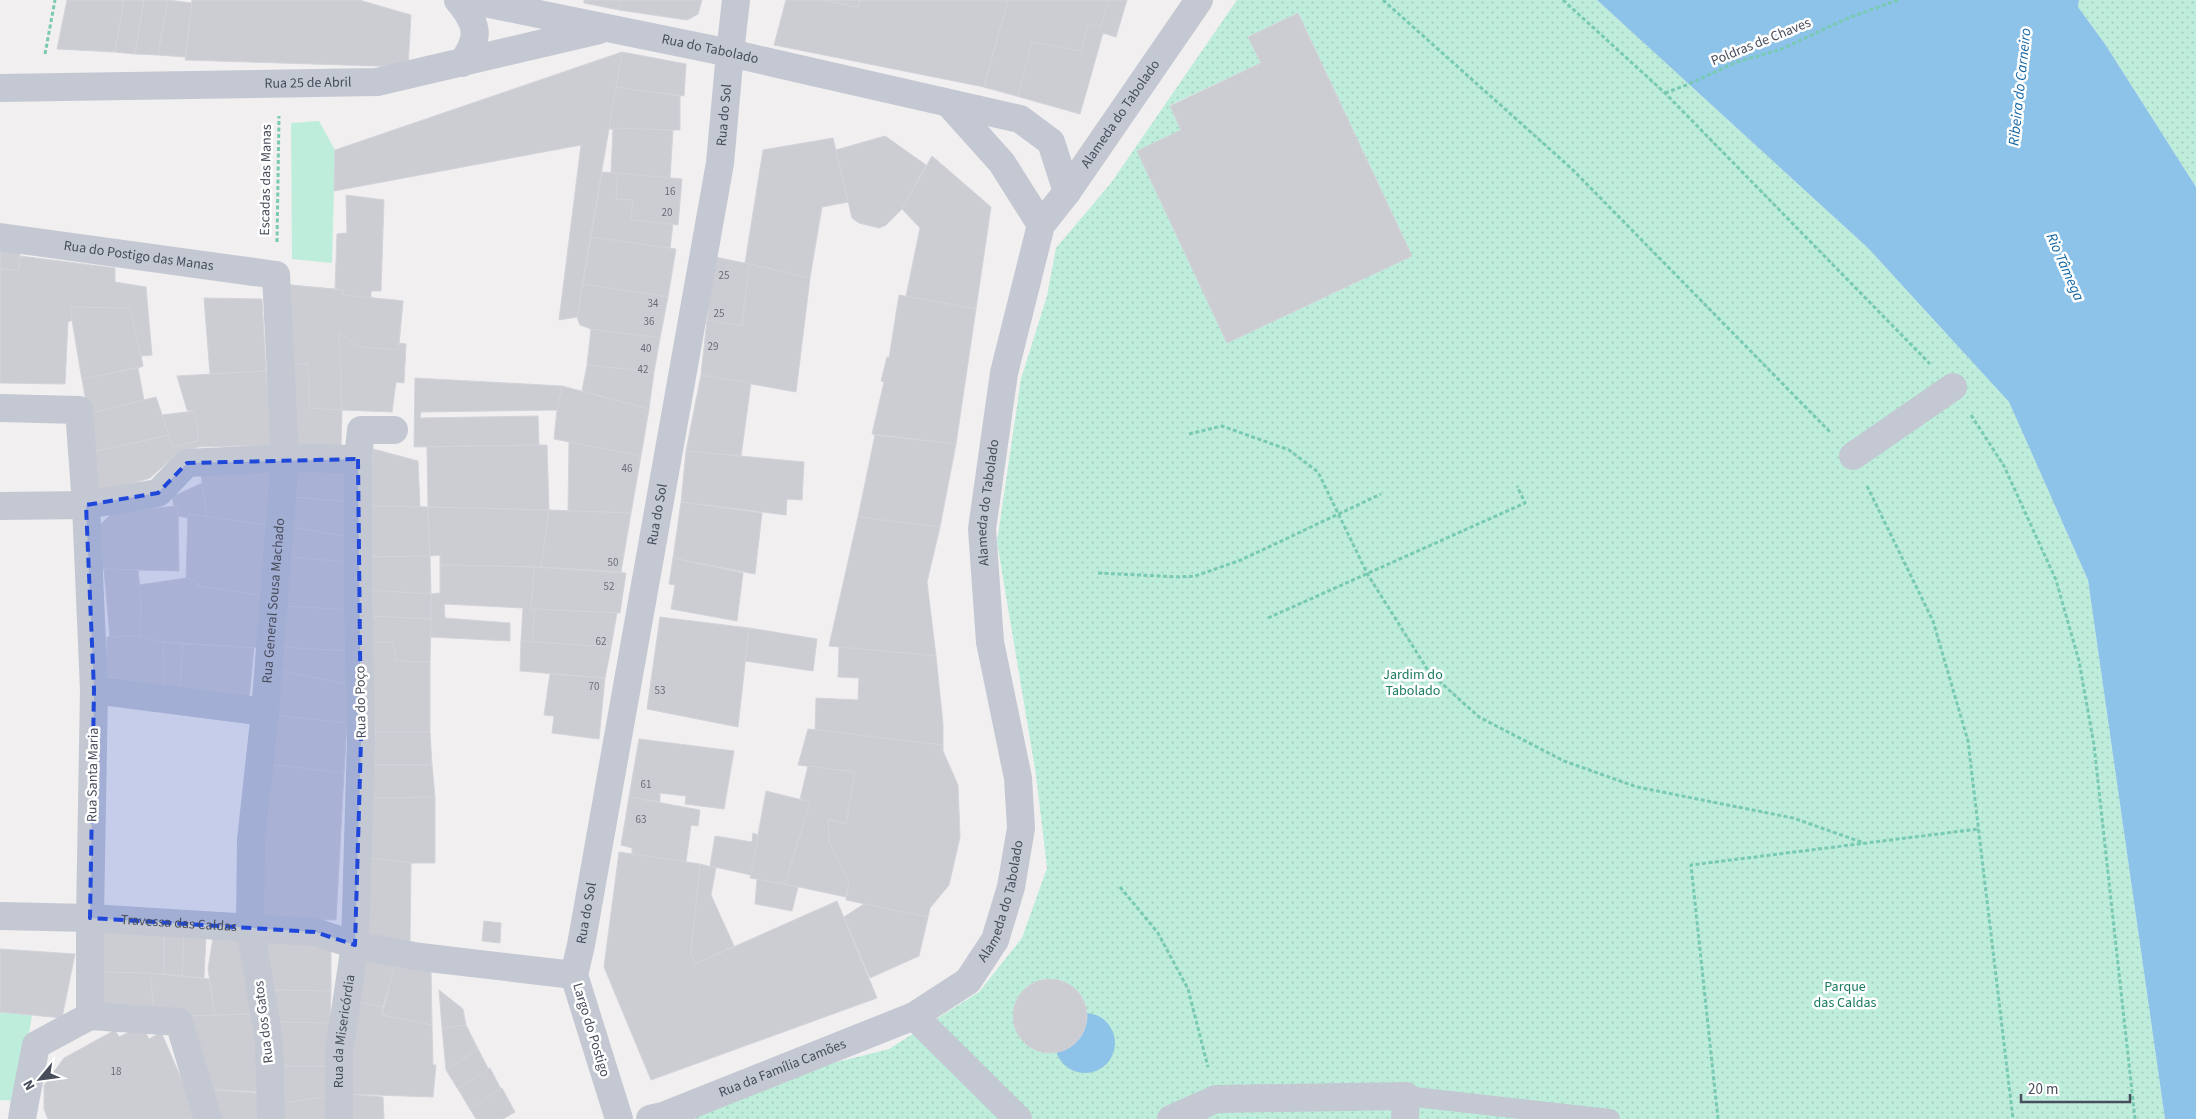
<svg xmlns="http://www.w3.org/2000/svg" width="2196" height="1119" font-family="'Source Sans 3',sans-serif">
  <defs>
    <pattern id="park-dots" width="8" height="8" patternUnits="userSpaceOnUse" patternTransform="scale(1.25)"><rect width="8" height="8" fill="#beeddb"/><path d="M2 2h.1M6 6h.1" fill="none" stroke="#a5cdbe" stroke-width="1.8" stroke-linecap="round"/></pattern>
  </defs>
  <rect width="100%" height="100%" fill="#f1efef"/>
  <g fill="#beeddb">
    <polygon points="319,121 335,150 332,263 292,259 291,123"/>
    <polygon points="0,1012 32,1015 18,1101 0,1100"/>
  </g>
  <g fill="url(#park-dots)" fill-rule="evenodd">
    <path d="M1237,0H1597L1868,248L2009,402L2088,580L2165,1119H649L646,1110L889,1049L979,992L1022,938L1047,868L1036,775L997,542L1021,379L1047,296L1056,248L1111,183ZM1298,13L1412,256L1227,343L1181,130L1170,105L1261,63L1248,37Z"/>
    <polygon points="2079,0 2196,0 2196,187 2105,44 2078,7"/>
  </g>
  <g fill="#8dc2e9">
    <polygon points="1597,0 2079,0 2078,7 2105,44 2196,187 2196,1119 2165,1119 2088,580 2009,402 1868,248"/>
    <circle cx="1085" cy="1043" r="30"/>
  </g>
  <g fill="#cccdd3" stroke="#d3d3da">
    <polygon points="67,0 124,0 115,52 57,49"/>
    <polygon points="124,0 144,0 135,54 115,52"/>
    <polygon points="144,0 168,0 158,55 135,54"/>
    <polygon points="168,0 192,3 185,57 158,55"/>
    <polygon points="192,0 359,0 411,15 408,67 185,60"/>
    <polygon points="584,0 621,0 619,10 584,3"/>
    <polygon points="621,0 702,0 698,14 687,20 619,10"/>
    <polygon points="786,0 822,0 858,7 860,0 1008,0 984,87 774,45"/>
    <polygon points="822,0 860,0 858,7"/>
    <polygon points="1008,0 1127,0 1116,37 1103,33 1080,114 984,87"/>
    <polygon points="1008,0 1109,0 1100,28 1089,24 1081,51 1032,42 1018,96 984,87"/>
    <polygon points="1298,13 1412,256 1227,343 1137,151 1181,130 1170,106 1261,63 1248,37"/>
    <polygon points="622,52 577,317 559,320 581,145 334,191 335,150"/>
    <polygon points="622,52 686,64 684,96 616,87"/>
    <polygon points="616,87 680,96 680,130 609,129"/>
    <polygon points="613,128 673,130 670,178 611,173"/>
    <polygon points="885,136 926,165 902,209 886,225 879,228 859,223 852,218 836,150"/>
    <polygon points="833,138 848,202 822,207 810,278 745,263 763,150"/>
    <polygon points="932,156 991,207 976,309 906,296 920,228 902,209"/>
    <polygon points="602,172 618,173 616,199 633,200 631,220 673,224 670,248 591,237"/>
    <polygon points="618,173 682,179 678,225 631,220 633,200 616,199"/>
    <polygon points="346,195 384,200 381,291 371,291 371,298 343,295 343,290 335,289 337,234 347,233"/>
    <polygon points="591,237 676,249 668,297 583,284"/>
    <polygon points="0,249 20,252 19,270 0,269"/>
    <polygon points="20,256 115,268 115,282 146,287 152,355 141,356 143,366 138,368 82,379 72,320 68,322 65,384 0,383 0,269 19,270"/>
    <polygon points="715,257 749,264 742,326 707,320"/>
    <polygon points="749,264 810,278 796,392 701,375 707,320 742,326"/>
    <polygon points="583,284 668,297 660,338 591,329 580,325 577,317"/>
    <polygon points="290,285 343,290 343,295 403,301 399,343 406,344 404,383 396,382 392,412 342,410 341,448 297,445"/>
    <polygon points="290,285 343,290 343,295 403,301 398,350 360,347 339,333 342,410 310,408 308,364 293,364"/>
    <polygon points="899,295 976,309 956,444 872,434 884,382 881,381 887,357 889,358"/>
    <polygon points="204,298 262,299 266,371 210,374"/>
    <polygon points="70,307 130,308 143,366 82,379"/>
    <polygon points="591,329 660,338 654,372 587,365"/>
    <polygon points="587,365 654,372 649,409 582,391"/>
    <polygon points="138,368 144,400 88,414 82,379"/>
    <polygon points="266,371 273,445 199,447 179,452 150,478 98,494 92,452 198,429 194,411 187,410 177,376"/>
    <polygon points="701,375 751,383 741,456 686,451"/>
    <polygon points="415,378 562,386 557,410 421,412 420,418 538,416 539,445 414,447"/>
    <polygon points="562,386 649,409 641,456 554,439 557,410"/>
    <polygon points="156,397 169,435 92,452 88,414"/>
    <polygon points="194,411 198,429 198,441 173,447 162,415"/>
    <polygon points="875,435 956,444 940,527 858,517"/>
    <polygon points="569,442 641,456 631,513 568,511"/>
    <polygon points="539,445 547,445 549,510 428,507 427,447"/>
    <polygon points="373,449 418,461 420,507 369,506"/>
    <polygon points="686,451 804,462 802,500 787,499 786,515 681,502"/>
    <polygon points="271,465 274,526 207,517 201,474"/>
    <polygon points="293,469 351,470 350,502 293,497"/>
    <polygon points="202,483 207,517 188,514 188,518 177,516 178,506 174,507 172,497"/>
    <polygon points="293,497 350,502 348,537 292,527"/>
    <polygon points="681,502 762,513 755,574 673,558"/>
    <polygon points="178,506 179,571 101,569 99,526 113,512"/>
    <polygon points="369,506 428,507 430,556 370,557"/>
    <polygon points="428,507 549,510 541,567 440,565 440,555 430,556"/>
    <polygon points="549,510 631,513 621,572 541,567"/>
    <polygon points="188,514 274,526 266,596 197,586 197,581 186,578"/>
    <polygon points="858,517 940,527 927,582 936,656 829,646"/>
    <polygon points="292,527 348,537 348,562 287,557"/>
    <polygon points="430,556 431,594 365,590 370,557"/>
    <polygon points="287,557 348,562 351,610 282,606"/>
    <polygon points="673,558 743,573 737,621 671,609 675,585 669,584"/>
    <polygon points="440,565 534,567 531,609 535,609 532,642 521,641 523,608 444,604 445,618 510,623 510,641 430,637 431,594 440,593"/>
    <polygon points="534,567 626,573 620,613 531,609"/>
    <polygon points="104,569 138,570 141,602 108,605"/>
    <polygon points="104,569 138,570 141,602 140,636 110,638"/>
    <polygon points="186,578 197,581 197,586 266,596 259,648 163,642 140,636 141,602 139,585"/>
    <polygon points="365,590 431,594 431,619 368,616"/>
    <polygon points="282,606 351,610 351,651 279,647"/>
    <polygon points="535,609 617,613 611,647 532,642"/>
    <polygon points="368,616 431,619 430,662 396,661 393,643 369,641"/>
    <polygon points="660,617 749,628 738,727 647,709"/>
    <polygon points="749,628 817,639 813,671 745,661"/>
    <polygon points="140,636 163,642 164,686 106,677 107,637"/>
    <polygon points="369,641 393,643 396,661 430,662 430,732 375,732"/>
    <polygon points="521,641 611,647 605,678 520,671"/>
    <polygon points="163,642 183,644 180,690 164,686"/>
    <polygon points="183,644 254,648 249,699 180,690"/>
    <polygon points="279,647 351,651 354,685 275,670"/>
    <polygon points="839,647 936,656 943,724 943,745 815,730 816,698 858,700 859,678 838,677"/>
    <polygon points="275,670 351,685 347,723 270,715"/>
    <polygon points="550,674 605,678 599,739 552,733 554,716 544,715"/>
    <polygon points="270,715 347,723 344,773 266,764"/>
    <polygon points="808,729 943,745 943,751 958,785 960,837 949,885 930,908 928,917 846,900 849,883 829,842 828,819 846,824 855,772 798,765"/>
    <polygon points="375,732 430,732 432,765 374,765"/>
    <polygon points="639,739 734,751 724,809 685,804 686,796 660,793 660,802 629,797"/>
    <polygon points="266,764 344,773 336,920 258,918"/>
    <polygon points="374,765 432,765 435,797 372,798"/>
    <polygon points="808,766 855,772 846,824 828,819 829,842 849,883 846,897 785,884 810,802 800,799"/>
    <polygon points="766,791 810,802 785,884 750,878"/>
    <polygon points="435,797 435,863 411,863 370,858 372,798"/>
    <polygon points="629,797 700,810 698,826 691,825 686,862 632,854 632,848 621,845"/>
    <polygon points="753,833 758,835 751,875 710,866 715,836 752,842"/>
    <polygon points="619,852 700,864 691,954 695,964 837,901 877,998 651,1080 604,967"/>
    <polygon points="370,858 411,863 410,942 366,935"/>
    <polygon points="700,864 716,868 711,895 734,946 695,964 691,954"/>
    <polygon points="757,879 798,887 792,911 755,904"/>
    <polygon points="864,904 928,917 919,956 870,978 844,917"/>
    <polygon points="484,921 501,923 500,943 482,941"/>
    <polygon points="97,926 164,935 164,974 99,972"/>
    <polygon points="164,935 184,935 182,976 164,974"/>
    <polygon points="184,935 206,936 204,978 182,976"/>
    <polygon points="213,937 244,939 251,1014 215,1015 208,969"/>
    <polygon points="262,941 331,944 331,991 275,990"/>
    <polygon points="0,949 75,954 62,1018 0,1012"/>
    <polygon points="359,950 396,962 383,1007 352,1001"/>
    <polygon points="394,967 431,967 432,1025 382,1015"/>
    <polygon points="99,972 150,973 154,1009 104,1005"/>
    <polygon points="150,973 209,979 215,1015 191,1016 154,1009"/>
    <circle cx="1050" cy="1016" r="37"/>
    <polygon points="275,990 331,991 330,1023 276,1022"/>
    <polygon points="439,990 463,1009 466,1025 442,1028"/>
    <polygon points="352,1001 383,1007 382,1015 432,1025 433,1065 436,1065 433,1097 347,1094"/>
    <polygon points="251,1014 261,1049 263,1092 203,1089 193,1049 191,1016"/>
    <polygon points="276,1022 330,1023 332,1066 277,1066"/>
    <polygon points="466,1025 478,1049 446,1070 442,1028"/>
    <polygon points="142,1026 149,1039 161,1032 198,1117 193,1119 48,1119 44,1109 44,1085 64,1058 115,1030 119,1037"/>
    <polygon points="478,1049 489,1070 459,1091 446,1070"/>
    <polygon points="277,1066 332,1066 331,1096 276,1104"/>
    <polygon points="490,1068 501,1089 471,1111 458,1089"/>
    <polygon points="502,1088 515,1112 503,1119 476,1119 470,1109"/>
    <polygon points="203,1089 256,1093 261,1119 216,1119"/>
    <polygon points="347,1094 383,1097 384,1119 347,1119"/>
    <polygon points="331,1096 331,1119 277,1119 276,1104"/>
  </g>
  <g fill="none" stroke-linecap="round" stroke-linejoin="round">
    <g stroke="#78cab3" stroke-width="3" stroke-dasharray="4 2.5" stroke-linecap="butt">
      <polyline points="1383,0 1572,169 1830,432"/>
      <polyline points="1563,0 1665,93 1930,364"/>
      <polyline points="45,54 55,0"/>
      <polyline points="1665,93 1689,84 1737,62 1782,49 1848,18 1898,0"/>
      <polyline points="277,242 279,116"/>
      <polyline points="1971,415 2004,466 2056,580 2079,661 2094,745 2135,1119"/>
      <polyline points="1189,434 1222,426 1289,450 1318,472 1368,575 1429,672 1479,717 1564,761 1637,787 1793,818 1864,843"/>
      <polyline points="1867,486 1933,621 1968,741 2013,1119"/>
      <polyline points="1098,573 1180,577 1195,576 1241,560 1381,494"/>
      <polyline points="1268,618 1525,503 1517,486"/>
      <polyline points="1120,887 1158,933 1188,989 1208,1067"/>
      <polyline points="1718,1119 1691,865 1978,829"/>
    </g>
    <polyline stroke="#c3c8d3" stroke-width="20" points="1406,1096 1610,1119"/>
    <g stroke="#c3c8d3" stroke-width="28">
      <polyline points="0,408 79,410 86,505 94,690 90,918 90,1016 36,1045 24,1107"/>
      <polyline points="1853,456 1953,387"/>
      <polyline points="0,506 86,505 158,493 187,463 285,458 358,459"/>
      <polyline points="94,690 265,712"/>
      <path id="s1" d="M0,916L90,918L315,932L355,945L420,957L574,975"/>
      <polyline points="90,1016 179,1022 208,1119"/>
      <path id="s2" d="M271,1119L269,1040L250,926L251,840L265,712L285,458L276,275"/>
      <path id="s3" d="M339,1119V1052L355,945L361,740L358,589V459L361,430H394"/>
    </g>
    <g stroke="#c3c8d3" stroke-width="28">
      <path d="M458,0C478,24 481,37 462,63"/>
      <path id="s4" d="M470,0L730,53L1020,119L1051,142L1067,192"/>
      <polyline points="730,53 736,0"/>
      <path id="s5" d="M0,88L377,82L599,30"/>
      <polyline points="950,105 1002,163 1041,225"/>
      <path id="s6" d="M0,237L276,275"/>
      <polyline points="914,1016 1018,1119"/>
      <polyline points="22,1119 24,1107"/>
      <path id="s7" d="M650,1119L663,1116L914,1016L968,981L995,940L1011,887L1021,828L1018,778L990,642L982,529L1004,373L1041,225L1067,192L1199,0"/>
      <polyline points="1171,1119 1216,1099 1406,1096 1405,1119"/>
    </g>
    <path stroke="#c3c8d3" stroke-width="28" id="s8" d="M619,1119L574,975L581,945L720,163L730,53"/>
  </g>
  <path fill="#1f48da" fill-opacity="0.2" stroke="#1f48da" stroke-width="4" stroke-dasharray="10 6" stroke-linejoin="round" d="M358,459L361,740L355,945L315,932L90,918L94,690L86,505L158,493L187,463Z"/>
  <g text-anchor="middle" dominant-baseline="central" stroke-width="5" stroke-linejoin="round" paint-order="stroke">
    <g font-size="11" fill="#686d79">
      <text x="670" y="191">16</text>
      <text x="667" y="212">20</text>
      <text x="724" y="275">25</text>
      <text x="653" y="303">34</text>
      <text x="719" y="313">25</text>
      <text x="649" y="321">36</text>
      <text x="713" y="346">29</text>
      <text x="646" y="348">40</text>
      <text x="643" y="369">42</text>
      <text x="627" y="468">46</text>
      <text x="613" y="562">50</text>
      <text x="609" y="586">52</text>
      <text x="601" y="641">62</text>
      <text x="594" y="686">70</text>
      <text x="660" y="690">53</text>
      <text x="646" y="784">61</text>
      <text x="641" y="819">63</text>
      <text x="116" y="1071">18</text>
    </g>
    <g font-size="14" fill="#474d5b" stroke="#fff">
      <text transform="translate(1761 42) rotate(-22)">Poldras de Chaves</text>
      <text stroke="none"><textPath href="#s4" startOffset="245">Rua do Tabolado</textPath></text>
      <text stroke="none"><textPath href="#s5" startOffset="308">Rua 25 de Abril</textPath></text>
      <text stroke="none"><textPath href="#s7" startOffset="1261">Alameda do Tabolado</textPath></text>
      <text stroke="none"><textPath href="#s8" startOffset="1024">Rua do Sol</textPath></text>
      <text transform="translate(266 180) rotate(-89)">Escadas das Manas</text>
      <text stroke="none"><textPath href="#s6" startOffset="140">Rua do Postigo das Manas</textPath></text>
      <text stroke="none"><textPath href="#s7" startOffset="841">Alameda do Tabolado</textPath></text>
      <text stroke="none"><textPath href="#s8" startOffset="619">Rua do Sol</textPath></text>
      <text stroke="none"><textPath href="#s2" startOffset="521">Rua General Sousa Machado</textPath></text>
      <text transform="translate(361 702) rotate(-91)">Rua do Poço</text>
      <text transform="translate(93 775) rotate(-89)">Rua Santa Maria</text>
      <text stroke="none"><textPath href="#s7" startOffset="436">Alameda do Tabolado</textPath></text>
      <text stroke="none"><textPath href="#s8" startOffset="214">Rua do Sol</textPath></text>
      <text stroke="none"><textPath href="#s1" startOffset="179">Travessa das Caldas</textPath></text>
      <text transform="translate(264 1022) rotate(-97)">Rua dos Gatos</text>
      <text transform="translate(591 1030) rotate(73)">Largo do Postigo</text>
      <text stroke="none"><textPath href="#s3" startOffset="88">Rua da Misericórdia</textPath></text>
      <text stroke="none"><textPath href="#s7" startOffset="142">Rua da Família Camões</textPath></text>
    </g>
    <g font-size="14" fill="#1a7b5f" stroke="#fff">
      <text x="1413" y="675">Jardim do<tspan x="1413" dy="16">Tabolado</tspan></text>
      <text x="1845" y="987">Parque<tspan x="1845" dy="16">das Caldas</tspan></text>
    </g>
    <g font-size="15" font-style="italic" fill="#1165a4" stroke="#fff">
      <text transform="translate(2020 87) rotate(-84)">Ribeira do Carneiro</text>
      <text transform="translate(2065 267) rotate(66)">Rio Tâmega</text>
    </g>
  </g>
  <g transform="translate(40 1079) rotate(241)" stroke="#ffffff" stroke-width="4" paint-order="stroke">
  <path d="M0-4L9 19L0 12L-9 19Z" fill="#474d5b"/>
  <text y="-8" font-size="14" font-weight="bold" text-anchor="middle" fill="#474d5b">N</text>
  </g>
  <path d="M2021 1094v8h109v-8" fill="none" stroke="#474d5b" stroke-width="2.5"/>
  <text x="2028" y="1094" font-size="15" fill="#474d5b" stroke="#ffffff" stroke-width="4" paint-order="stroke">20 m</text>
</svg>
